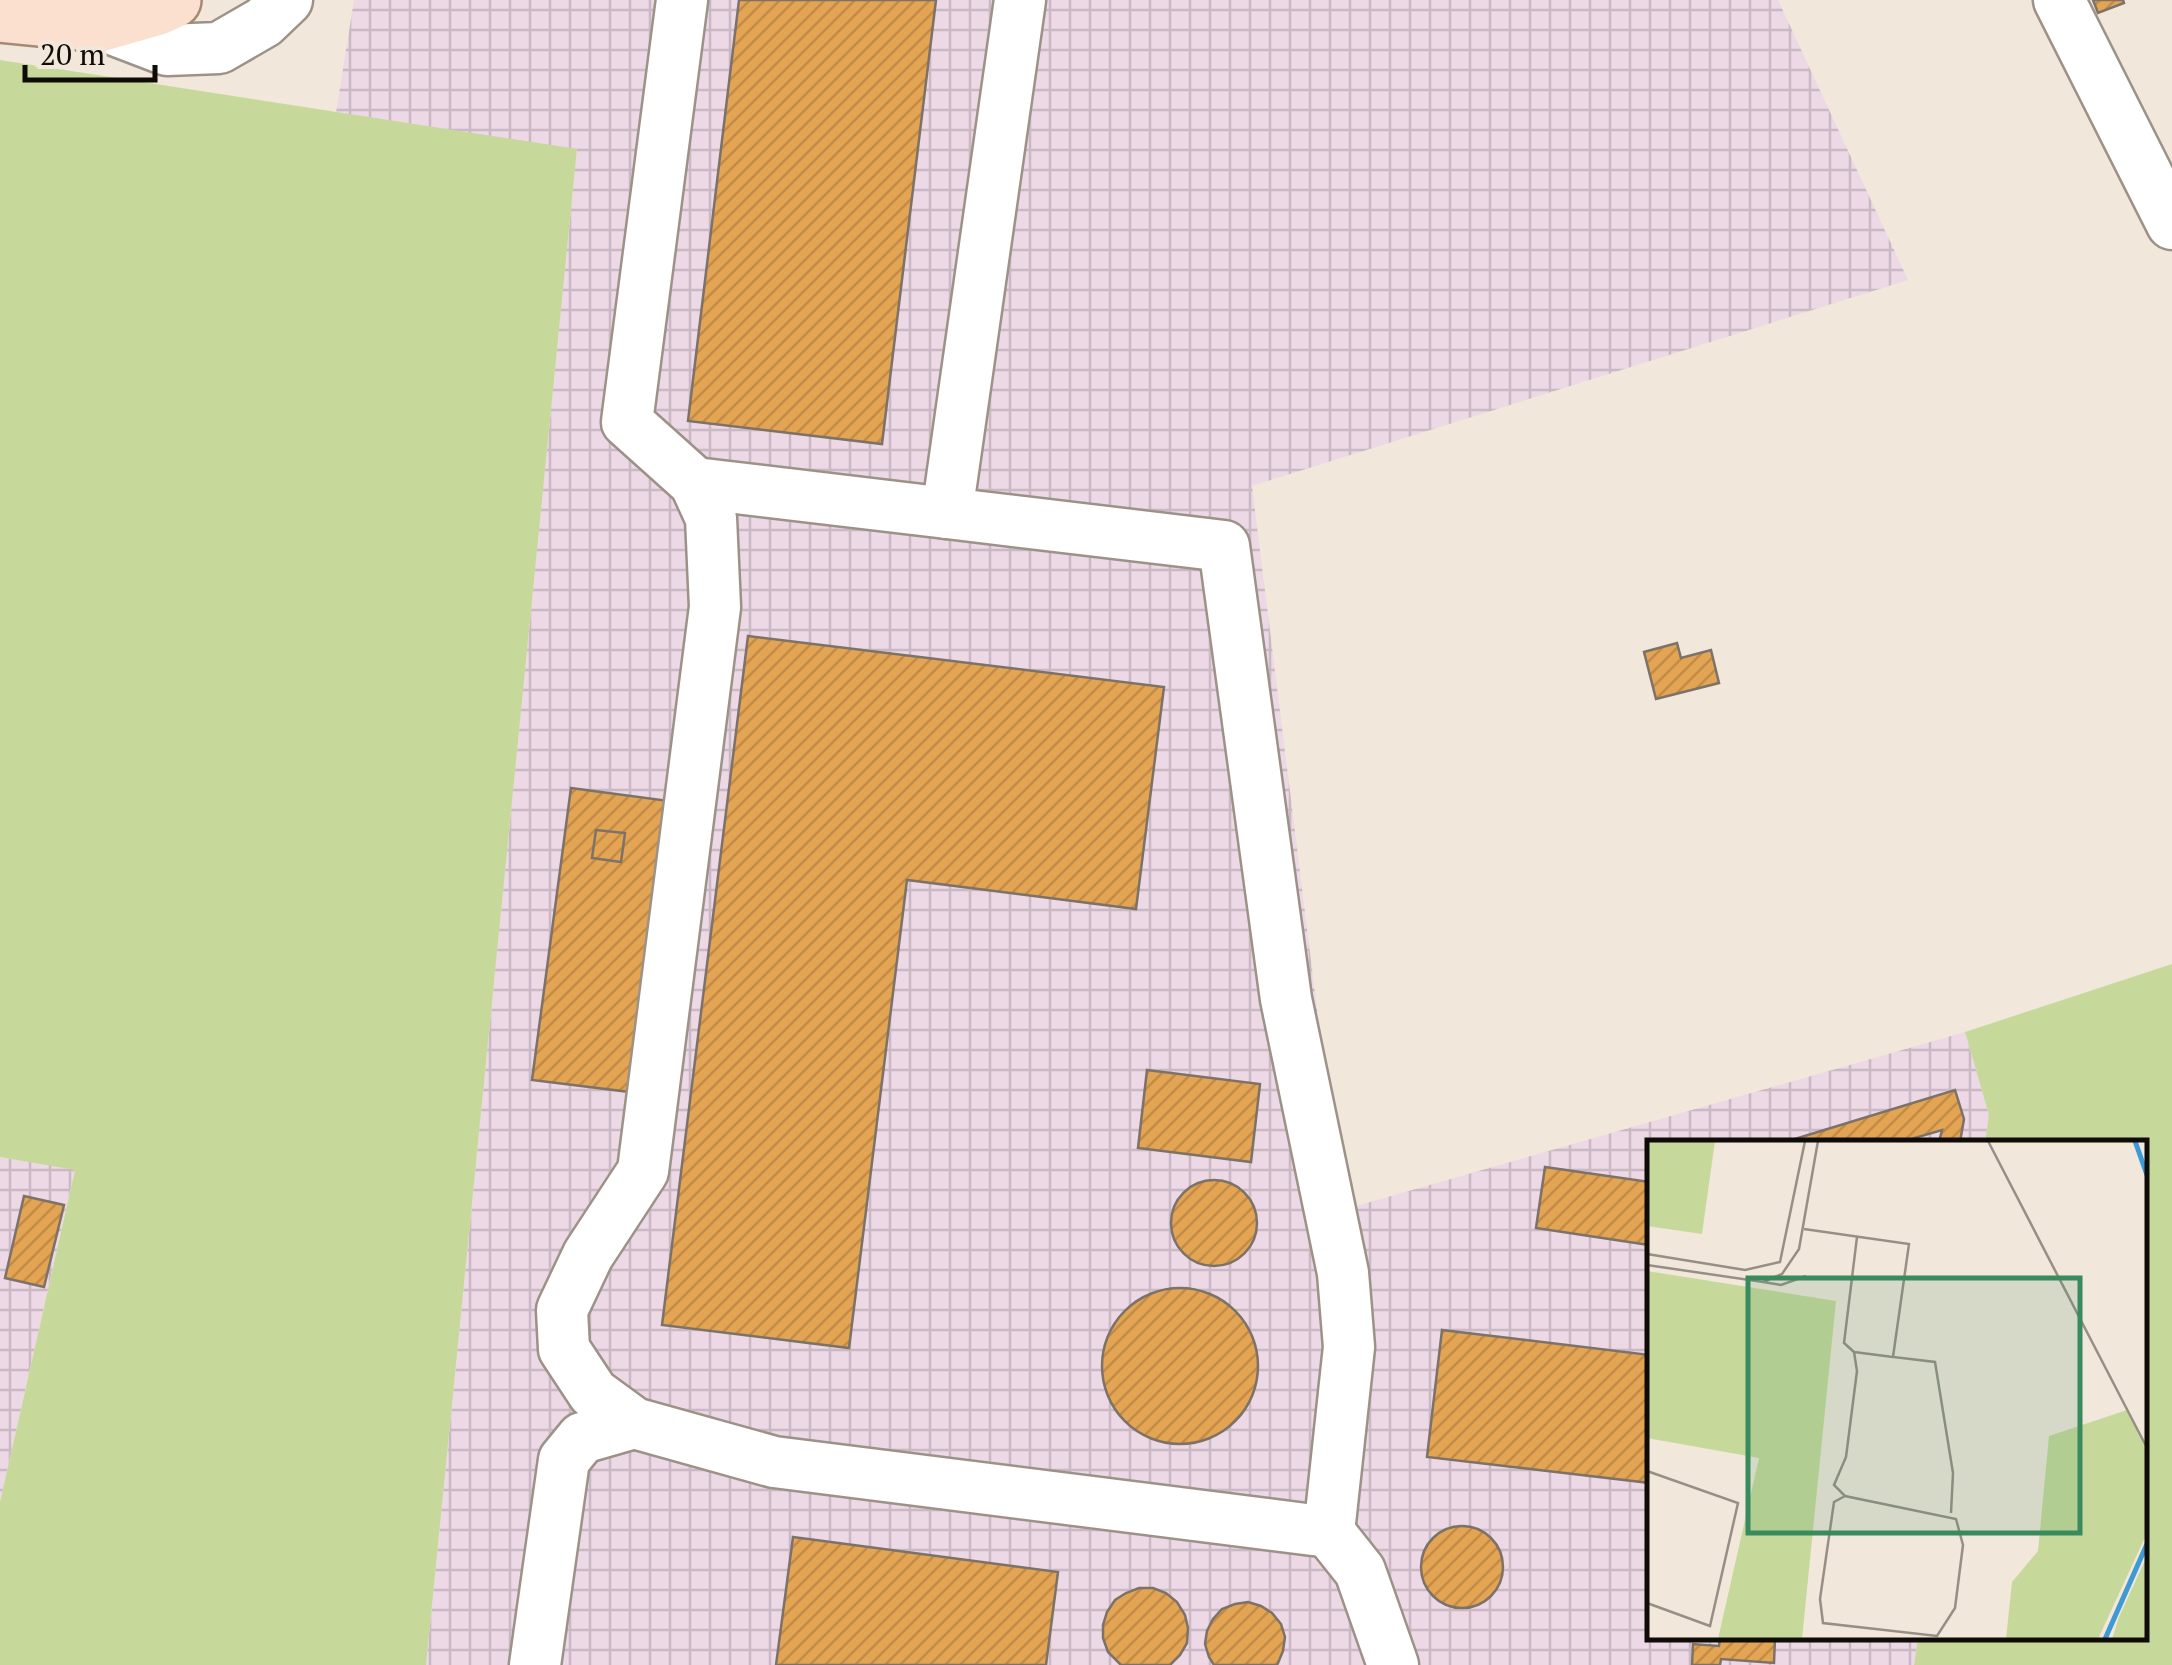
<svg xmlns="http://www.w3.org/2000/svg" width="2172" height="1665" font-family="'PT Serif',serif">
  <defs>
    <pattern id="industrial-grid" width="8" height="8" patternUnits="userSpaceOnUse" patternTransform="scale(2.5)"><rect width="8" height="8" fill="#edd8e6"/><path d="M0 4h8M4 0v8" fill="none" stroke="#cab8c4"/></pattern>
    <pattern id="building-hatch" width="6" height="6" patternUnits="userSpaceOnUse" patternTransform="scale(2.5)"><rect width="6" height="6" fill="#e3a453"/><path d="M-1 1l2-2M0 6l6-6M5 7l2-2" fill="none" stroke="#c28c47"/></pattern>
  </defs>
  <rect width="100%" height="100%" fill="#f2e7db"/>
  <g fill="url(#industrial-grid)">
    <polygon points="354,0 1778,0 1908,280 1252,486 1342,1210 1965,1032 1989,1115 1985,1142 1650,1142 1650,1638 1918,1638 1914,1665 426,1665 577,150 336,113"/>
    <polygon points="0,1157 75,1169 0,1502"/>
  </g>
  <g fill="#c7d99a">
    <polygon points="0,60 577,149 426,1665 0,1665 0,1502 75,1170 0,1157"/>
    <polygon points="2172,964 2172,1665 1914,1665 1918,1638 2144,1638 2144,1142 1985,1142 1989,1115 1965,1032"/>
  </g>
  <g fill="url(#building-hatch)" stroke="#7c7267" stroke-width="2.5">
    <polygon points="739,0 936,0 882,444 688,421"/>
    <polygon points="2093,0 2123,0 2124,3 2098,13"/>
    <polygon points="748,636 1164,687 1136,909 907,880 849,1348 662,1325"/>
    <polygon points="1677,643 1681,658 1711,650 1719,683 1656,699 1644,652"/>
    <polygon points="571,788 669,801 630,1092 532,1080"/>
    <polygon points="596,830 625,833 621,862 592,858"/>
    <polygon points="1147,1070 1260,1084 1251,1162 1138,1148"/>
    <polygon points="1955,1090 1964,1119 1960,1142 1939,1142 1942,1130 1901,1142 1785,1142"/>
    <polygon points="1545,1167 1650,1182 1649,1245 1536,1228"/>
    <circle cx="1214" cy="1223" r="43"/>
    <polygon points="24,1196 64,1205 44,1287 5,1278"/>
    <circle cx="1180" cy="1366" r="78"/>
    <polygon points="1442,1330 1650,1355 1650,1483 1427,1457"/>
    <circle cx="1462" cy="1567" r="41"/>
    <polygon points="793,1537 1058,1572 1046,1665 776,1665"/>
    <polygon points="1139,1588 1153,1588 1166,1593 1177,1602 1185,1615 1188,1628 1187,1643 1180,1655 1170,1665 1121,1665 1108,1652 1103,1638 1103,1625 1107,1612 1115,1600 1126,1593"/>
    <polygon points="1248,1602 1261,1606 1272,1613 1281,1624 1285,1637 1283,1651 1278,1663 1277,1665 1214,1665 1209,1657 1205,1644 1207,1631 1213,1619 1222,1609 1235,1604"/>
    <polygon points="1720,1638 1775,1638 1774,1663 1721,1659 1720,1665 1692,1665 1693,1644 1719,1646"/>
  </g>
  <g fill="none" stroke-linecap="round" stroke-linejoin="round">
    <g stroke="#9c9287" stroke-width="55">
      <g id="minor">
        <polyline points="682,0 627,422 695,483 711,518 715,607 643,1171 588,1255 562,1310 564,1349 593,1393 634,1423 774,1462 1329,1532 1360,1571 1393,1665"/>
        <polyline points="1020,0 947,513 1224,546 1286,999 1343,1273 1349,1347 1329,1532"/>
        <polyline points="2059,0 2172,224"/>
        <polyline points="99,24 167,50 219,48 264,22 287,0"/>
        <polyline points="695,483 947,513"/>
        <polyline points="535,1665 564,1460 582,1438 634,1423"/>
      </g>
    </g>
    <g stroke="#a78876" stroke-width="60">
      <polyline id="major" points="0,14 99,24 158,7 173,0"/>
    </g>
    <use href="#minor" stroke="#fff" stroke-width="50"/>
    <use href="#major" stroke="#fbe0d0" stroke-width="55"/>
  </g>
  <g transform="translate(1647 1140)">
    <rect width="500" height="500" fill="#f2e7db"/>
    <path d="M0,1H68L55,94L0,86ZM0,131L189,161L155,499H71L112,318L0,298ZM480,270L500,312V393L451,499H359L365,442L391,411L402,296ZM500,416V499H465L472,477Z" fill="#c7d99a"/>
    <path fill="none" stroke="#3e9ad5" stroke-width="5" d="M488,1L500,35M458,499L500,404"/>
    <path fill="none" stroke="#978f86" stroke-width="2.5" d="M341,1L500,308M157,89L262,104L246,217L288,222L306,333L304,373M0,114L98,130L133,122L158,1M0,125L116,142L135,134L152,109L171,1M116,142L134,145L159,136M207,212L246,217M0,331L91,363L63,486L0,463M198,356L187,362L173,459L176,483L290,496L308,468L316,405L309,379L198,356L187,345L199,317L210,231L207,212L197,203L210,97"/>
    <path fill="#398a5c" fill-opacity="0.15" stroke="#398a5c" stroke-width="5" d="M101,138H433V393H101Z"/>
    <rect width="500" height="500" fill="none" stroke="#0f0b07" stroke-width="5"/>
  </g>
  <path d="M25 65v15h130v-15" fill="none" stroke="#0f0b07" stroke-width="5"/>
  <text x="40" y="65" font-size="30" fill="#0f0b07" stroke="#f2e7db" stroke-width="8" paint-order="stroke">20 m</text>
</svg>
